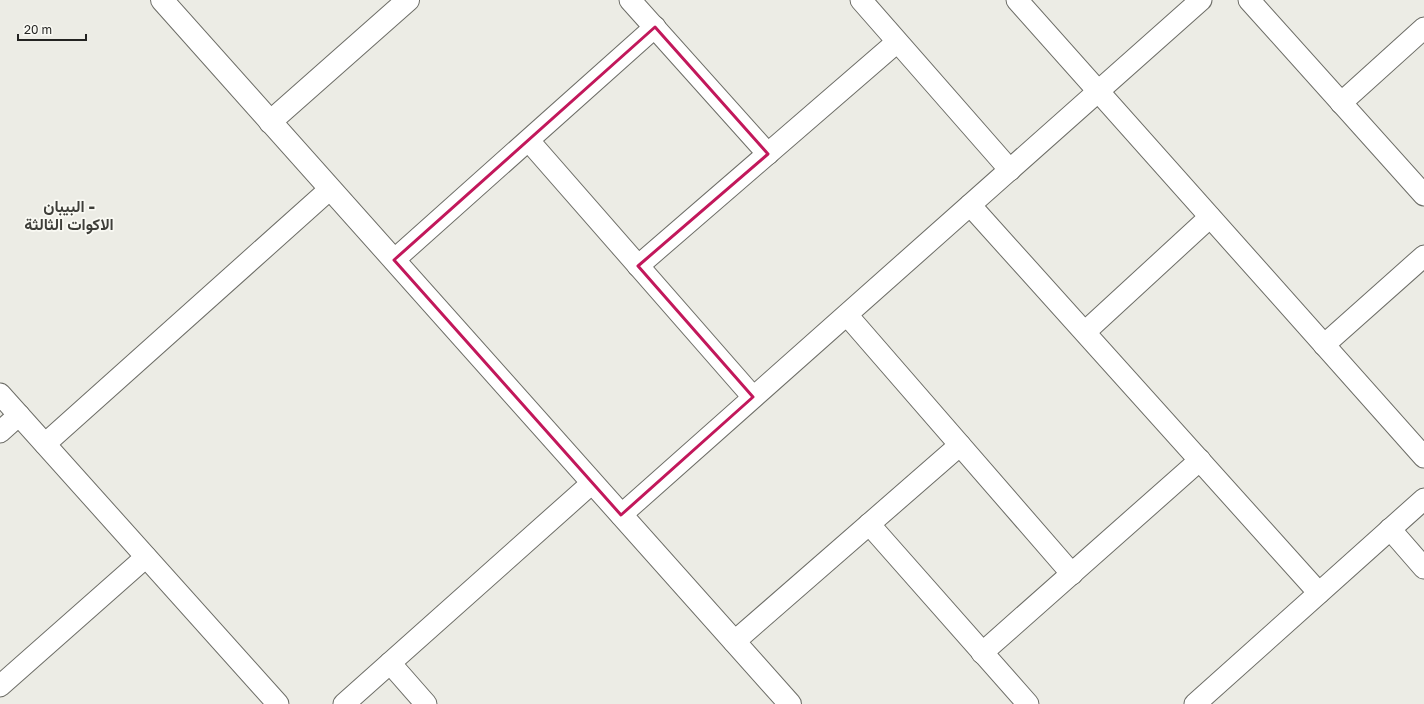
<svg xmlns="http://www.w3.org/2000/svg" width="1424" height="704" font-family="'Golos Text',Vazirmatn,sans-serif">
  <rect width="100%" height="100%" fill="#ecece5"/>
  <g fill="none" stroke-linecap="round" stroke-linejoin="round">
    <g stroke="#6d6d67" stroke-width="23">
      <g id="minor">
        <polyline points="630,0 768,154"/>
        <polyline points="861,0 1010,170"/>
        <polyline points="1017,0 1424,457"/>
        <polyline points="1249,0 1424,195"/>
        <polyline points="1341,103 1424,28"/>
        <polyline points="529,141 753,397"/>
        <polyline points="970,205 1319,593"/>
        <polyline points="394,260 655,27"/>
        <polyline points="638,266 897,42"/>
        <polyline points="847,315 1072,574"/>
        <polyline points="1085,332 1210,217"/>
        <polyline points="1324,345 1424,256"/>
        <polyline points="0,394 278,704"/>
        <polyline points="0,432 19,415"/>
        <polyline points="45,444 330,189"/>
        <polyline points="621,515 1201,0"/>
        <polyline points="869,524 1028,704"/>
        <polyline points="1390,529 1424,568"/>
        <polyline points="734,642 960,445"/>
        <polyline points="982,653 1200,460"/>
        <polyline points="390,663 426,704"/>
        <polyline points="0,686 146,557"/>
        <polyline points="344,704 592,483"/>
        <polyline points="1195,704 1424,499"/>
      </g>
    </g>
    <g stroke="#6d6d67" stroke-width="24">
      <g id="tertiary">
        <polyline points="162,0 790,704"/>
        <polyline points="270,122 408,0"/>
      </g>
    </g>
    <use href="#minor" stroke="#fff" stroke-width="21"/>
    <use href="#tertiary" stroke="#fff" stroke-width="22"/>
  </g>
  <path fill="none" stroke="#c2185b" stroke-width="3" stroke-linejoin="round" d="M655,27L768,154L638,266L753,397L621,515L394,260Z"/>
  <g text-anchor="middle" dominant-baseline="central" stroke-width="3.5" stroke-linejoin="round" paint-order="stroke">
    <g font-size="16" font-weight="bold" fill="#3e3e39" stroke="#f9f9f3">
      <text x="69" y="206">البيبان -<tspan x="69" dy="18">الاكوات الثالثة</tspan></text>
    </g>
  </g>
  <path d="M18 34v6h68v-6" fill="none" stroke="#232321" stroke-width="2"/>
  <text x="24" y="34" font-size="12" fill="#232321" stroke="#f9f9f3" stroke-width="3" paint-order="stroke">20 m</text>
</svg>
